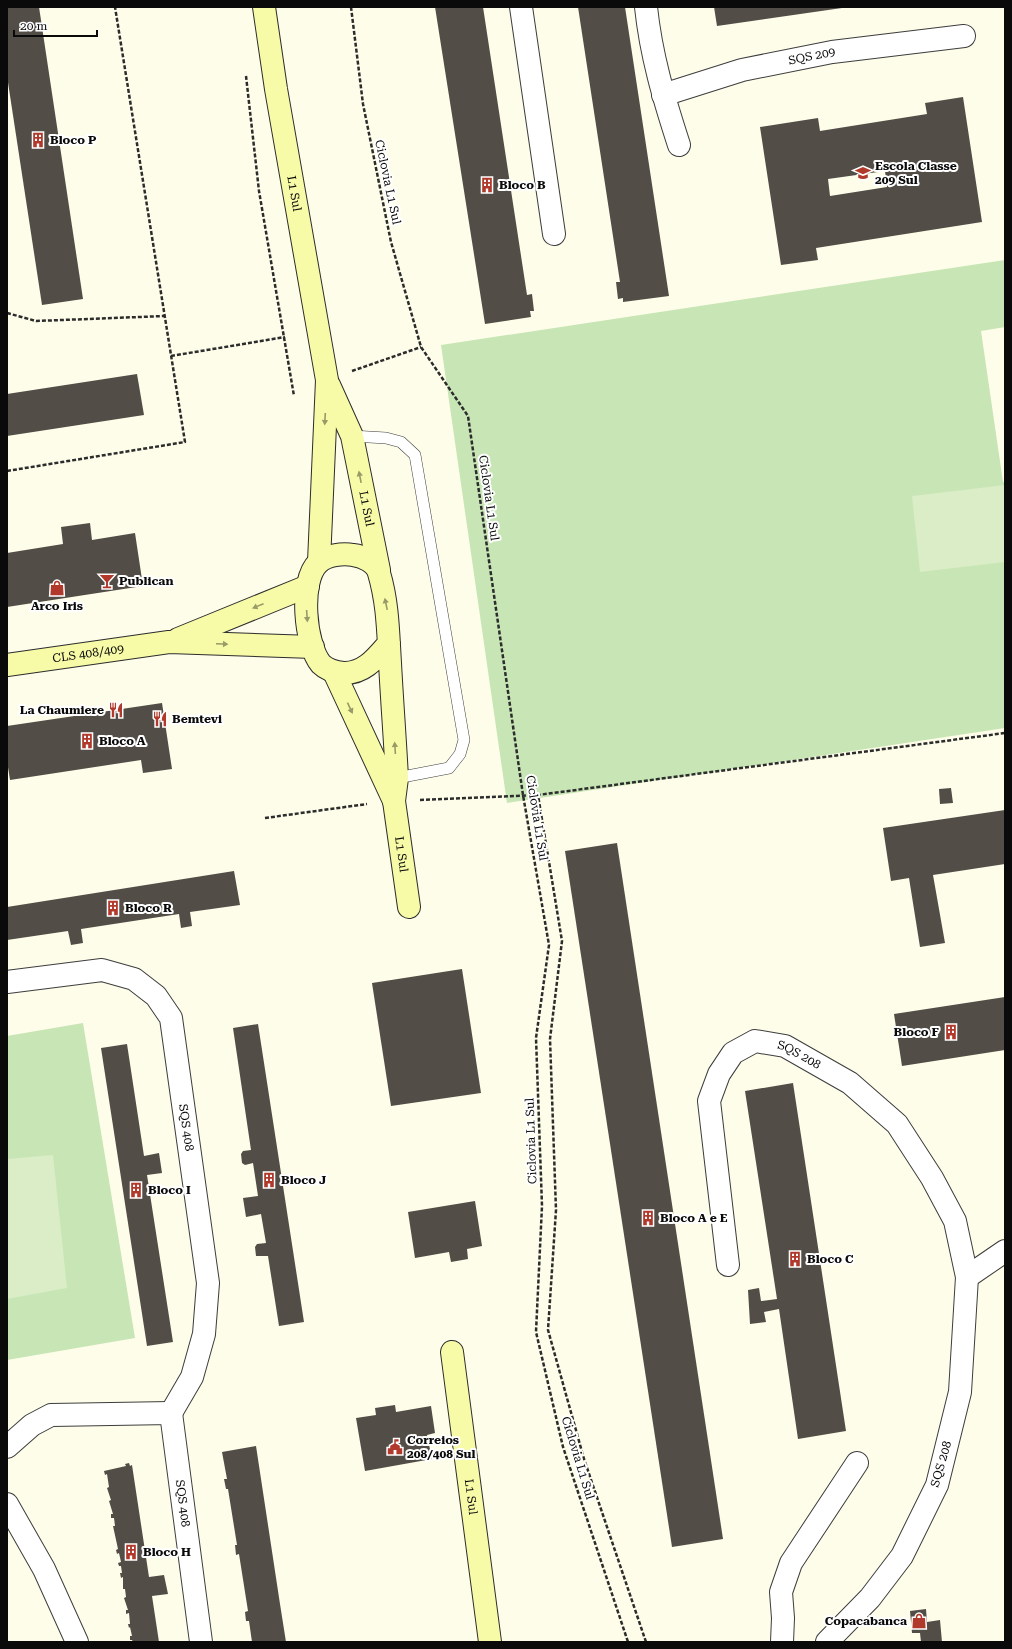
<svg xmlns="http://www.w3.org/2000/svg" width="1012" height="1649" font-family="'Roboto Serif',serif">
  <rect width="100%" height="100%" fill="#fefde9"/>
  <g fill="#c7e5b5">
    <polygon points="1005,260 1005,327 981,331 1003,482 1005,482 1005,728 507,803 441,345"/>
    <polygon points="83,1023 135,1338 7,1360 7,1036"/>
  </g>
  <g fill="#daedc6">
    <polygon points="1005,485 1005,562 920,572 912,496"/>
    <polygon points="53,1155 67,1288 7,1299 7,1159"/>
  </g>
  <g fill="#524d47" fill-rule="evenodd">
    <polygon points="7,7 39,7 83,299 42,305 7,76"/>
    <polygon points="435,7 483,7 527,295 532,294 534,311 530,311 531,317 485,324"/>
    <polygon points="578,7 625,7 669,296 623,302 623,298 618,299 616,282 620,282"/>
    <polygon points="714,7 841,7 842,8 717,26"/>
    <path d="M963,97L982,222L816,248L818,260L781,265L760,127L818,118L820,131L927,114L925,103ZM885,171L887,187L830,196L828,179Z"/>
    <polygon points="137,374 144,415 7,436 7,394"/>
    <polygon points="90,523 92,540 135,533 143,586 7,607 7,553 63,544 61,527"/>
    <polygon points="162,703 172,769 143,773 141,760 10,780 7,761 7,726"/>
    <polygon points="951,788 953,803 940,804 939,789"/>
    <polygon points="1005,810 1005,864 933,875 945,943 920,947 909,878 891,881 883,828"/>
    <polygon points="617,843 723,1539 672,1547 565,851"/>
    <polygon points="234,871 240,905 190,912 192,926 181,928 179,914 81,929 83,943 71,945 68,931 7,940 7,907"/>
    <polygon points="462,969 481,1093 391,1106 372,983"/>
    <polygon points="1005,997 1005,1050 902,1066 894,1014"/>
    <polygon points="258,1024 304,1322 279,1326 268,1256 256,1256 255,1247 257,1244 266,1243 261,1214 246,1217 243,1198 258,1196 253,1163 245,1165 242,1163 241,1154 243,1151 251,1150 233,1028"/>
    <polygon points="127,1044 144,1156 159,1153 162,1173 147,1175 173,1342 147,1346 101,1048"/>
    <polygon points="793,1083 846,1431 798,1439 779,1309 764,1312 766,1322 750,1324 748,1290 759,1288 761,1301 777,1299 745,1091"/>
    <polygon points="475,1201 482,1246 467,1249 468,1259 451,1262 449,1252 415,1258 408,1212"/>
    <polygon points="395,1405 396,1412 431,1406 435,1433 427,1435 432,1459 365,1471 356,1418 376,1415 375,1408"/>
    <polygon points="256,1446 280,1604 286,1642 252,1642 249,1621 246,1621 245,1612 248,1611 239,1554 236,1555 235,1545 237,1545 228,1489 226,1489 224,1479 227,1479 222,1452"/>
    <polygon points="129,1463 130,1466 132,1465 149,1577 164,1575 168,1594 152,1596 159,1642 133,1642 132,1640 130,1640 130,1636 132,1636 130,1627 129,1628 128,1624 130,1624 129,1613 126,1614 126,1610 128,1610 124,1598 126,1597 125,1589 123,1589 123,1577 121,1578 120,1573 122,1573 121,1566 119,1566 118,1563 121,1562 119,1553 117,1554 116,1550 118,1549 113,1526 115,1526 114,1518 111,1518 111,1514 113,1514 109,1501 111,1500 107,1488 109,1487 107,1474 105,1475 104,1471 126,1466 125,1464"/>
    <polygon points="926,1609 927,1622 940,1620 942,1642 921,1642 920,1633 912,1633 910,1611"/>
  </g>
  <g fill="none" stroke-linecap="round" stroke-linejoin="round">
    <g stroke="#3d3d3d" stroke-width="12">
      <polyline id="lane" points="352,436 386,438 401,442 415,455 464,740 460,754 449,768 397,778"/>
    </g>
    <g stroke="#3d3d3d" stroke-width="24">
      <g id="street">
        <polyline points="521,7 554,234"/>
        <path d="M646,7C651,55 664,99 679,145"/>
        <path id="s1" d="M663,95L742,70L832,52L964,36"/>
        <path id="s2" d="M7,982L102,970L134,979L156,996L171,1018L208,1283L204,1334L192,1377L171,1413"/>
        <path id="s3" d="M728,1265L709,1101L719,1074L733,1053L755,1041L785,1046L850,1083L897,1124L932,1178L955,1221L967,1277L960,1392L937,1485L902,1556L870,1598L827,1642"/>
        <polyline points="967,1277 1005,1251"/>
        <path id="s4" d="M7,1447L32,1425L51,1415L171,1413L201,1642"/>
        <polyline points="7,1504 44,1569 77,1642"/>
        <polyline points="782,1642 783,1618 781,1592 791,1563 857,1463"/>
      </g>
    </g>
    <g stroke="#2c2c2c" stroke-width="24">
      <g id="secondary">
        <path id="s5" d="M264,7L276,89L327,380L319,562"/>
        <path id="s6" d="M329,385L352,436L379,570"/>
        <polyline points="178,639 308,586"/>
        <path id="s7" d="M389,643C376,658 364,674 343,673C335,672 327,670 321,664C305,645 299,581 318,563C326,555 343,553 353,555C362,556 376,562 379,573C388,604 388,631 390,663C392,701 395,739 397,778L394,801L409,907"/>
        <path id="s8" d="M7,665L169,642L313,647"/>
        <polyline points="334,672 394,801"/>
        <path id="s9" d="M452,1352L490,1642"/>
      </g>
    </g>
    <g stroke="#2c2c2c" stroke-width="2.5" stroke-dasharray="4 2" stroke-linecap="butt">
      <polyline points="351,7 363,104 391,242 421,347 468,416 523,795 549,945 536,1038 542,1206 536,1332 563,1447 628,1642"/>
      <polyline points="246,76 259,191 294,396"/>
      <polyline points="7,313 36,321 165,316"/>
      <polyline points="171,356 285,337"/>
      <polyline points="352,371 421,347"/>
      <polyline points="7,471 185,442 115,7"/>
      <polyline points="420,800 538,795"/>
      <polyline points="265,818 367,804"/>
      <polyline points="646,1642 584,1459 548,1330 556,1210 550,1039 562,941 538,795 1005,733"/>
    </g>
    <use href="#lane" stroke="#fff" stroke-width="11"/>
    <use href="#street" stroke="#fff" stroke-width="22"/>
    <use href="#secondary" stroke="#f7faa7" stroke-width="22"/>
  </g>
  <defs><path id="oneway-solid" d="M-6-.8H1V-3.2L6.5 0L1 3.2V.8H-6Z"/></defs>
  <g fill="#989a68">
    <use href="#oneway-solid" transform="translate(325 419) rotate(93)"/>
    <use href="#oneway-solid" transform="translate(360 477) rotate(-101)"/>
    <use href="#oneway-solid" transform="translate(386 604) rotate(-102)"/>
    <use href="#oneway-solid" transform="translate(258 606) rotate(158)"/>
    <use href="#oneway-solid" transform="translate(307 616) rotate(86)"/>
    <use href="#oneway-solid" transform="translate(222 644) rotate(2)"/>
    <use href="#oneway-solid" transform="translate(350 708) rotate(65)"/>
    <use href="#oneway-solid" transform="translate(395 748) rotate(-94)"/>
  </g>
  <defs>
    <g id="building-bare" transform="scale(1.2)"><path d="M-4-6H4V6H1V3H-1V6H-4ZM-2.5-4.3h1.7v1.8h-1.7ZM.8-4.3h1.7v1.8H.8ZM-2.5-1h1.7V.8h-1.7ZM.8-1h1.7V.8H.8Z" fill="#b1392b" stroke="#fff" stroke-width="2.5" paint-order="stroke"/></g>
    <g id="school-bare" transform="scale(1.2)"><path d="M0-5L7-2L0 1L-7-2ZM-4 1L0 2.5L4 1V4Q0 6-4 4Z" fill="#b1392b" stroke="#fff" stroke-width="2.5" paint-order="stroke"/></g>
    <g id="bar-bare" transform="scale(1.2)"><path d="M-6-5H6L.8 .8V4.5H3.5V6h-7V4.5H-.8V.8Z" fill="#b1392b" stroke="#fff" stroke-width="2.5" paint-order="stroke"/></g>
    <g id="shop-bare" transform="scale(1.2)"><path d="M-5-2.5h2.3a2.7 3.5 0 0 1 5.4 0H5L5.5 6h-11ZM-1.5-2.5h3a1.5 2.3 0 0 0-3 0Z" fill="#b1392b" stroke="#fff" stroke-width="2.5" paint-order="stroke"/></g>
    <g id="restaurant-bare" transform="scale(1.2)"><path d="M-5-6h1v4h1v-4h1v4h1v-4h1v5L-1.5 .5V6h-2V.5L-5-1ZM5-6V6H3V1.5H1.5Q1.5-4 5-6Z" fill="#b1392b" stroke="#fff" stroke-width="2.5" paint-order="stroke"/></g>
    <g id="civic-bare" transform="scale(1.2)"><path d="M-.6-6.5H3V-4.5H.6V-3L4-1V1h2V6H-6V1h2V-1L-.6-3ZM-1.2 2.5V6h2.4V2.5Z" fill="#b1392b" stroke="#fff" stroke-width="2.5" paint-order="stroke"/></g>
  </defs>
  <g fill-rule="evenodd">
    <use href="#building-bare" x="38" y="140"/>
    <use href="#school-bare" x="863" y="173"/>
    <use href="#building-bare" x="487" y="185"/>
    <use href="#bar-bare" x="107" y="581"/>
    <use href="#shop-bare" x="57" y="588"/>
    <use href="#restaurant-bare" x="116" y="710"/>
    <use href="#restaurant-bare" x="160" y="719"/>
    <use href="#building-bare" x="87" y="741"/>
    <use href="#building-bare" x="113" y="908"/>
    <use href="#building-bare" x="951" y="1032"/>
    <use href="#building-bare" x="269" y="1180"/>
    <use href="#building-bare" x="136" y="1190"/>
    <use href="#building-bare" x="648" y="1218"/>
    <use href="#building-bare" x="795" y="1259"/>
    <use href="#civic-bare" x="395" y="1447"/>
    <use href="#building-bare" x="131" y="1552"/>
    <use href="#shop-bare" x="919" y="1621"/>
  </g>
  <g text-anchor="middle" dominant-baseline="central" stroke-width="4" stroke-linejoin="round" paint-order="stroke">
    <g font-size="12" fill="#0a0a0a" stroke="#fff">
      <text stroke="none"><textPath href="#s1" startOffset="154">SQS 209</textPath></text>
      <text transform="translate(388 182) rotate(78)">Ciclovia L1 Sul</text>
      <text stroke="none"><textPath href="#s5" startOffset="189">L1 Sul</textPath></text>
      <text transform="translate(489 498) rotate(82)">Ciclovia L1 Sul</text>
      <text stroke="none"><textPath href="#s6" startOffset="130">L1 Sul</textPath></text>
      <text stroke="none"><textPath href="#s8" startOffset="82">CLS 408/409</textPath></text>
      <text transform="translate(537 818) rotate(81)">Ciclovia L1 Sul</text>
      <text stroke="none"><textPath href="#s7" startOffset="541">L1 Sul</textPath></text>
      <text stroke="none"><textPath href="#s3" startOffset="291">SQS 208</textPath></text>
      <text stroke="none"><textPath href="#s2" startOffset="294">SQS 408</textPath></text>
      <text transform="translate(531 1141) rotate(-92)">Ciclovia L1 Sul</text>
      <text transform="translate(578 1458) rotate(73)">Ciclovia L1 Sul</text>
      <text transform="translate(941 1464) rotate(-74)">SQS 208</text>
      <text stroke="none"><textPath href="#s9" startOffset="146">L1 Sul</textPath></text>
      <text stroke="none"><textPath href="#s4" startOffset="266">SQS 408</textPath></text>
    </g>
    <g font-size="12" font-weight="bold" fill="#0a0a0a" stroke="#fff" text-anchor="start">
      <text x="50" y="140">Bloco P</text>
      <text x="875" y="166">Escola Classe<tspan x="875" dy="14">209 Sul</tspan></text>
      <text x="499" y="185">Bloco B</text>
      <text x="119" y="581">Publican</text>
      <text x="57" y="606" text-anchor="middle">Arco Iris</text>
      <text x="104" y="710" text-anchor="end">La Chaumiere</text>
      <text x="172" y="719">Bemtevi</text>
      <text x="99" y="741">Bloco A</text>
      <text x="125" y="908">Bloco R</text>
      <text x="939" y="1032" text-anchor="end">Bloco F</text>
      <text x="281" y="1180">Bloco J</text>
      <text x="148" y="1190">Bloco I</text>
      <text x="660" y="1218">Bloco A e E</text>
      <text x="807" y="1259">Bloco C</text>
      <text x="407" y="1440">Correios<tspan x="407" dy="14">208/408 Sul</tspan></text>
      <text x="143" y="1552">Bloco H</text>
      <text x="907" y="1621" text-anchor="end">Copacabanca</text>
    </g>
  </g>
  <rect width="1012" height="1649" fill="none" stroke="#0a0a0a" stroke-width="16"/>
  <path d="M14 30v6h83v-6" fill="none" stroke="#0a0a0a" stroke-width="2"/>
  <text x="20" y="30" font-size="12" fill="#0a0a0a" stroke="#ffffff" stroke-width="3" paint-order="stroke">20 m</text>
</svg>
